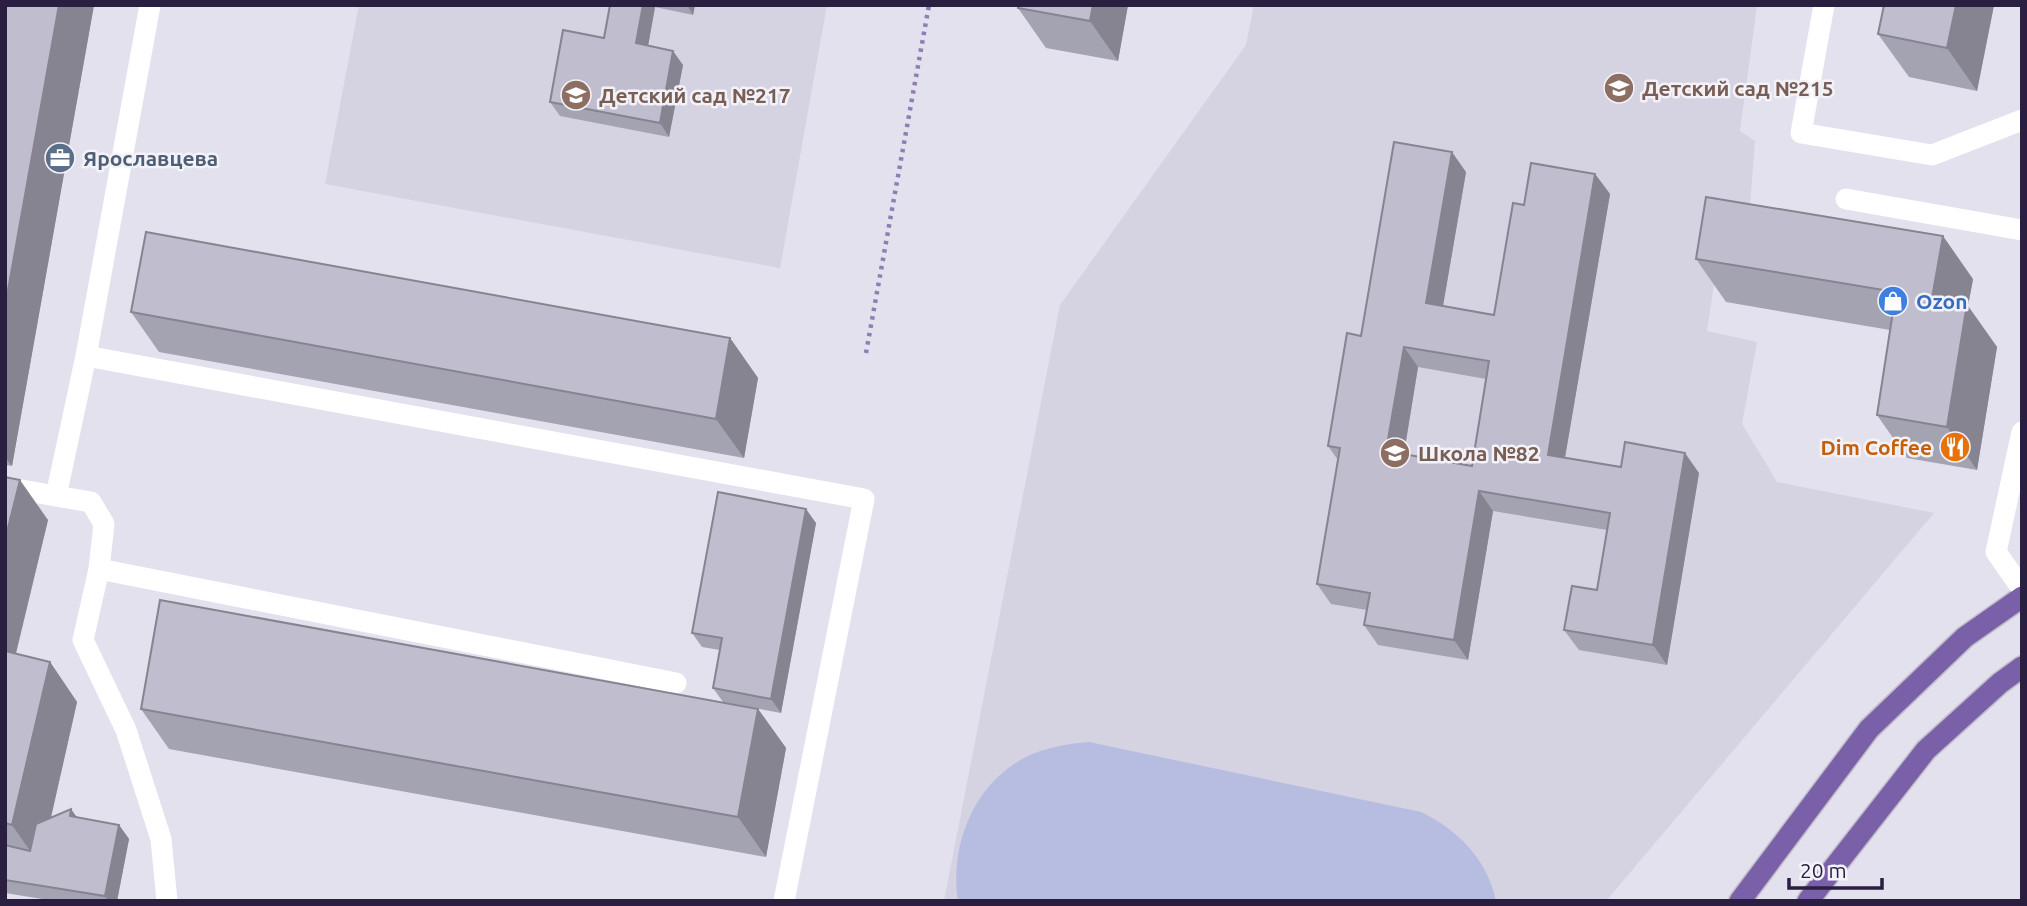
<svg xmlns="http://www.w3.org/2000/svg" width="2027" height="906" font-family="Ubuntu,sans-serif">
  <rect width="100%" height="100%" fill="#e3e1ed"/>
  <g fill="#d5d2e1">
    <polygon points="359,5 827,5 780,268 325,184"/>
    <polygon points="1254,5 1757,5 1740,131 1755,141 1750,205 1726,204 1707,331 1757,342 1742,424 1777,482 1934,513 1606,901 944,901 1060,305 1246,45"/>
  </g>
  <path fill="#b7bce1" d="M1089,742L1421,812C1458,830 1487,859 1496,901H958C949,846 974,783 1026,757C1046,747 1067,744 1089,742Z"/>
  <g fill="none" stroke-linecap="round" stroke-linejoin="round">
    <g stroke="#bfbcc6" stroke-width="24">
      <g id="major">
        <polyline points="1740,901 1869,729 1965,637 2022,597"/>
        <polyline points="1808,901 1926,750 2000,683 2022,667"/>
      </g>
    </g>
    <polyline stroke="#8e7eb4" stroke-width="4.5" stroke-dasharray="3.5 5" stroke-linecap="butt" points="866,353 929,5"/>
    <g stroke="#fff" stroke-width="21">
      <polyline points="150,5 86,356 56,496 91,502 104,524 99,569 83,640 126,730 161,839 167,901"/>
      <polyline points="1824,5 1801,133 1932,155 2022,120"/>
      <polyline points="1846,199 2022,230"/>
      <polyline points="86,356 864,499 784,901"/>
      <polyline points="2022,432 1996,552 2022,589"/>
      <polyline points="5,487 56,496"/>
      <polyline points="99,569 676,683"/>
    </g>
    <use href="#major" stroke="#7a60a8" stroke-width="21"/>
  </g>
  <g fill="#a4a3b1" fill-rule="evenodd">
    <polygon points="5,5 94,5 12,466 5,465"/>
    <polygon points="610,5 695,5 693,15 655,7 648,46 683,65 669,137 560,116 550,102 604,38"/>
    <polygon points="1128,5 1118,61 1046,48 1018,8"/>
    <polygon points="1994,5 1977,91 1909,77 1878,34"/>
    <path d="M1466,172L1443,306L1494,315L1524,205L1595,174L1610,194L1565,457L1621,467L1699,473L1667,665L1579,650L1564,630L1597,590L1607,530L1493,511L1468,660L1378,645L1364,625L1367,610L1331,604L1317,584L1338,460L1328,446L1361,336ZM1418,367L1486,379L1472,466L1404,454Z"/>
    <polygon points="1696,259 1973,279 1968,306 1997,347 1977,470 1907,458 1877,415 1890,330 1726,302"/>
    <polygon points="131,312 730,338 758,378 744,458 159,352"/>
    <polygon points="5,477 48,520 16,654 50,662 77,702 51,818 76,817 119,825 129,839 117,901 55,901 5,893"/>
    <polygon points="816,523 781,713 723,702 713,688 720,650 702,647 692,633"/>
    <polygon points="141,709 758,709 786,748 766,857 169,749"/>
  </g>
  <g fill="#868490">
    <polygon points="59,5 94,5 12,466 5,457 5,307"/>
    <polygon points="643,5 654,5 655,7 646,57 636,43"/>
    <polygon points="687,5 695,5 693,15"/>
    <polygon points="1093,5 1128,5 1118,61 1090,21"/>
    <polygon points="1956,5 1994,5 1977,91 1947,48"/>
    <polygon points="673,51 683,65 669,137 660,123"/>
    <polygon points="1452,152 1466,172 1440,323 1426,303"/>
    <polygon points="1595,174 1610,194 1562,475 1548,455"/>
    <polygon points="1943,236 1973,279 1968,306 1997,347 1977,470 1947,427 1932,298"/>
    <polygon points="730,338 758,378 744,458 716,419"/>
    <polygon points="1404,347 1418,367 1401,471 1386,451"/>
    <polygon points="1685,453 1699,473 1667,665 1653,645"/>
    <polygon points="20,480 48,520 8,685 5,681 5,540"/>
    <polygon points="1479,491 1493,511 1468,660 1454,640"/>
    <polygon points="806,509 816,523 781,713 771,699"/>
    <polygon points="50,662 77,702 40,865 12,825"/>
    <polygon points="758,709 786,748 766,857 738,817"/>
    <polygon points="71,809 81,823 70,816"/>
    <polygon points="119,825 129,839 117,901 108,901 105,896"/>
  </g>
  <g fill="#bfbdce" stroke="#868490" stroke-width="2" fill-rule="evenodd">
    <polygon points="5,5 59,5 5,307"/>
    <polygon points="610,5 643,5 636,43 673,51 660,123 550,102 563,30 604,38"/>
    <polygon points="1018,5 1093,5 1090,21 1018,8"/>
    <polygon points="1884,5 1956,5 1947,48 1878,34"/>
    <path d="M1394,142L1452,152L1426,303L1494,315L1513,203L1524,205L1531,163L1595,174L1548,455L1621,467L1625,442L1685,453L1653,645L1564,630L1572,586L1597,590L1610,513L1479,491L1454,640L1364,625L1370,593L1317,584L1340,448L1328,446L1347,333L1361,336ZM1404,347L1489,361L1472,466L1386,451Z"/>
    <polygon points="1706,197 1943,236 1932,298 1967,304 1947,427 1877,415 1896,292 1696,259"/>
    <polygon points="146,232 730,338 716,419 131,312"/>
    <polygon points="5,477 20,480 5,540"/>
    <polygon points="718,492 806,509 771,699 713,688 722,638 692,633"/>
    <polygon points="160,600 758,709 738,817 141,709"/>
    <polygon points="5,651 50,662 12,825 5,823"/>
    <polygon points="71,809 70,816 119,825 105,896 5,880 5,845 30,851 36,824"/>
  </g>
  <defs>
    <g id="school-disc" transform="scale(1.575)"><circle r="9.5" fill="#8d6e63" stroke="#f3f2f9"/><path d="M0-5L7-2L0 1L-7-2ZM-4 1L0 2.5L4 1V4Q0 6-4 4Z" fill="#fff"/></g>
    <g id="office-disc" transform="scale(1.575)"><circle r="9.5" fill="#5c6f8a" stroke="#f3f2f9"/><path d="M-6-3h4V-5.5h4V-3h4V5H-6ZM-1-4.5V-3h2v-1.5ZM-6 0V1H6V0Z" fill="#fff"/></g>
    <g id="shop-disc" transform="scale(1.575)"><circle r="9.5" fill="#3f7fe0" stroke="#f3f2f9"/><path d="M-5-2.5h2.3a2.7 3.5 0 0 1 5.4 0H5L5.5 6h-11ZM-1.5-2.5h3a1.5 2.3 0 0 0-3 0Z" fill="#fff"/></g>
    <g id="restaurant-disc" transform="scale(1.575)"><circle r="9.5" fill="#e8710a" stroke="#f3f2f9"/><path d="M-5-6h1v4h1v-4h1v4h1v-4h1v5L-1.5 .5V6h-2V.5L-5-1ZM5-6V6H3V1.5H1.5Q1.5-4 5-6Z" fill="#fff"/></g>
  </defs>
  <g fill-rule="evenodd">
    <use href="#school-disc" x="1619" y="88"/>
    <use href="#school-disc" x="576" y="95"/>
    <use href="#office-disc" x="60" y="158"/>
    <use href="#shop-disc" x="1893" y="301"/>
    <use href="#restaurant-disc" x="1955" y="447"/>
    <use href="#school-disc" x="1395" y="453"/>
  </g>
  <g text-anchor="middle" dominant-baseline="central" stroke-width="5" stroke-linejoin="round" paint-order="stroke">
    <g font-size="21" font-weight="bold" fill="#785e54" stroke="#f3f2f9" text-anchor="start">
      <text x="1642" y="88">Детский сад №215</text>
      <text x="599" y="95">Детский сад №217</text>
      <text x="1418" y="453">Школа №82</text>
    </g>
    <g font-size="21" font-weight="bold" fill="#4e5e75" stroke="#f3f2f9" text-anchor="start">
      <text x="83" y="158">Ярославцева</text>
    </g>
    <g font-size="21" font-weight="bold" fill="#366cbe" stroke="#f3f2f9" text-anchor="start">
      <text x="1916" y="301">Ozon</text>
    </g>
    <g font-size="21" font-weight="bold" fill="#c56008" stroke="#f3f2f9" text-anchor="end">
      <text x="1932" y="447">Dim Coffee</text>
    </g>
  </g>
  <rect width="2027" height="906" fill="none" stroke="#2a1f40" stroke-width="14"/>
  <path d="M1789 878v10h93v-10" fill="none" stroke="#2a1f40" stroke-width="3.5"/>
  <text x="1800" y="878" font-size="21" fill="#2a1f40" stroke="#f3f2f9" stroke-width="5" paint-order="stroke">20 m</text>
</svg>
